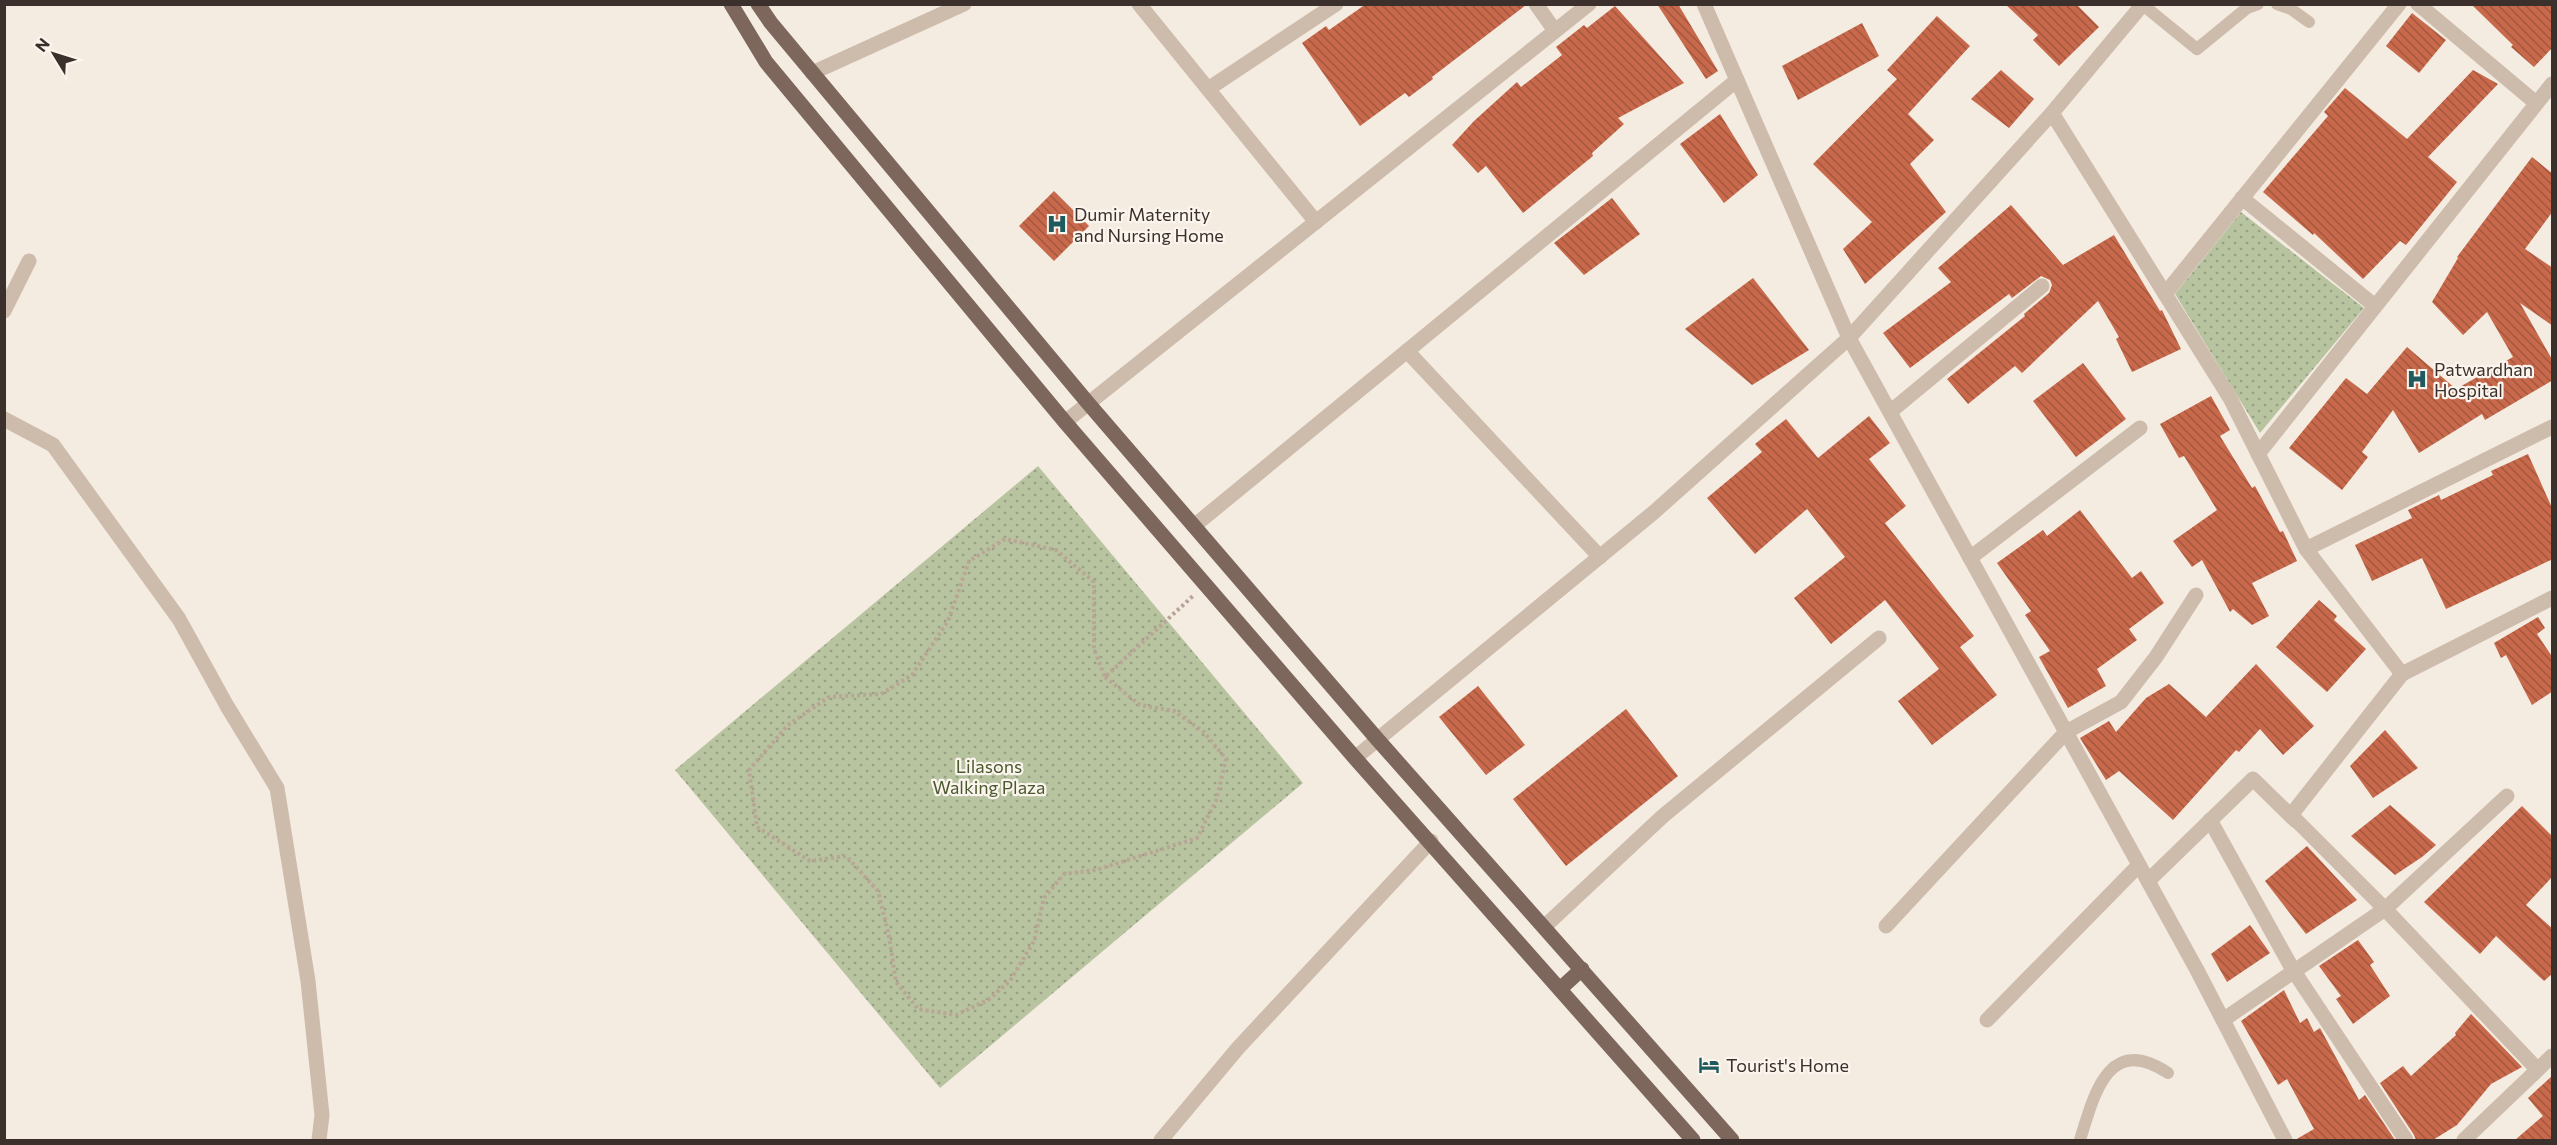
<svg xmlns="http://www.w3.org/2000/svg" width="2557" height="1145" font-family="Commissioner,sans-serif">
  <defs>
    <pattern id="park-dots" width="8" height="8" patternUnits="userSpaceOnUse" patternTransform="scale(1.5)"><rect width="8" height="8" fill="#b8c4a0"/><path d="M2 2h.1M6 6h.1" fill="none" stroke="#97a083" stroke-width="1.8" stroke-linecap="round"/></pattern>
    <pattern id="building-back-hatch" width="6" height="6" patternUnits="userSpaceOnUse" patternTransform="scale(1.5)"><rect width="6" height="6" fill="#c8694b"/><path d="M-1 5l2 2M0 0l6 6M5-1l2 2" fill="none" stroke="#a4573f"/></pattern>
  </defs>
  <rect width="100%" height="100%" fill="#f4ebe1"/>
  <g fill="url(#park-dots)">
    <polygon points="2241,212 2364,308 2260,433 2175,294"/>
    <polygon points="1038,466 1303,783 940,1088 675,770"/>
  </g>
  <g fill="url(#building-back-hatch)">
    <polygon points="1366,4 1526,4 1526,5 1432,77 1433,79 1409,97 1405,93 1360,126 1302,43 1326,26 1329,30"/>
    <polygon points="1657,4 1678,4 1718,71 1706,79"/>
    <polygon points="2005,4 2076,4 2099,27 2059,66 2033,40 2038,35"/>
    <polygon points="2471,4 2552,4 2553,47 2534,67 2511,47 2513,45"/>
    <polygon points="1615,6 1684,83 1618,118 1624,124 1592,153 1593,156 1523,213 1486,166 1478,173 1452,145 1474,121 1517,82 1521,87 1562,55 1556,47 1584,25 1587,28"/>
    <polygon points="2412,13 2446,40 2419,73 2386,46"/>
    <polygon points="1937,16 1970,46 1908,114 1934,140 1910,164 1946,212 1865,284 1843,249 1872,222 1813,164 1897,79 1887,70"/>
    <polygon points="1862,23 1879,56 1798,100 1782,66"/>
    <polygon points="2001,70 2034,99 2009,128 1971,99"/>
    <polygon points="2473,70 2498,84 2428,157 2457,182 2406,245 2400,241 2363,279 2314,233 2313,235 2263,192 2328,116 2324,112 2345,88 2407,139"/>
    <polygon points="1720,114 1758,175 1724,203 1680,144"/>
    <polygon points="2532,157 2553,174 2553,211 2525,249 2553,268 2553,326 2520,303 2553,361 2553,380 2485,420 2482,414 2419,453 2393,410 2362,452 2368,457 2342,490 2289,448 2346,378 2367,394 2407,347 2456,389 2513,357 2487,312 2463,335 2432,302 2458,258 2457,257"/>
    <polygon points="1054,191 1089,226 1054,261 1019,226"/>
    <polygon points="1612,198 1640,234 1584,275 1554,243"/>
    <polygon points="2011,205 2063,265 2114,235 2160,311 2162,310 2181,349 2132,372 2116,339 2119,337 2098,301 2022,373 2015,366 1968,404 1947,379 2025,316 2024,314 2049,293 2052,285 2050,280 2041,276 2012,298 2009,294 1910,368 1883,333 1951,282 1938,268"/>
    <polygon points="1753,278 1809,350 1752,385 1685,329"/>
    <polygon points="2083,363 2126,419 2076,457 2033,401"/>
    <polygon points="2211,396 2230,430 2220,436 2252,488 2255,486 2280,532 2283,531 2297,561 2252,583 2269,616 2252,625 2233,609 2230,612 2202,560 2192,567 2173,541 2217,510 2184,456 2179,458 2160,424"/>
    <polygon points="1869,416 1890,443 1869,459 1906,506 1885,523 1974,636 1960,647 1997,695 1932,745 1898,701 1939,669 1885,600 1831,644 1794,598 1845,557 1807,509 1755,554 1707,498 1762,452 1755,444 1786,419 1818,458"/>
    <polygon points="2528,454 2553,510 2553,559 2446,609 2422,558 2372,581 2355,545 2412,518 2408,510 2439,495 2441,500 2493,475 2491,471"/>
    <polygon points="2080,510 2132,578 2141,571 2164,603 2129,629 2137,640 2097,669 2106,686 2068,708 2039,657 2050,651 2025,615 2031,611 1997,563 2043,530 2047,536"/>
    <polygon points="2319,600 2337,616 2334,620 2366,649 2327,692 2276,647"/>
    <polygon points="2538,617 2545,628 2537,634 2553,658 2553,691 2532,705 2506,655 2501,658 2494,643"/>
    <polygon points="2256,664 2314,726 2283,755 2260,729 2239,752 2236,750 2173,820 2119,771 2106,780 2080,738 2109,721 2116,732 2146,698 2169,684 2206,717"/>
    <polygon points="1478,686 1525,745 1486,775 1439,717"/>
    <polygon points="1626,709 1678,776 1566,866 1513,799"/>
    <polygon points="2385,730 2418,768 2373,798 2350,766"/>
    <polygon points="2390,805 2436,845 2422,857 2395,875 2351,836"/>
    <polygon points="2522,806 2553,837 2553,876 2526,905 2553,929 2553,973 2544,981 2496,936 2480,954 2424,902"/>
    <polygon points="2307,846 2357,900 2306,934 2265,881"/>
    <polygon points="2250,925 2270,953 2227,982 2211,954"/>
    <polygon points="2358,940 2374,962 2370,965 2390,996 2353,1024 2336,999 2341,996 2319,966"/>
    <polygon points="2284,990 2300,1023 2307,1018 2314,1032 2320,1028 2359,1100 2365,1095 2395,1140 2295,1140 2314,1129 2287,1079 2278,1085 2241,1021"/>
    <polygon points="2471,1014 2522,1067 2491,1084 2457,1125 2433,1140 2416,1140 2414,1135 2380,1083 2403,1066 2411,1076 2456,1035 2455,1033"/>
    <polygon points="2553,1075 2553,1140 2515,1140 2543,1116 2528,1098"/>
  </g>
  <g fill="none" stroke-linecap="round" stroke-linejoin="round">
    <polyline stroke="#b9a596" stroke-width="4" stroke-dasharray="3 3" stroke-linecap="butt" points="1105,677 1140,705 1174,711 1204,732 1226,759 1216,801 1197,838 1096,870 1064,874 1044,898 1034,941 1010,981 988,1000 956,1015 918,1009 896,982 889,936 878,891 846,856 810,861 757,827 749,770 788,725 829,697 881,694 912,675 948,621 969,561 1005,539 1056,550 1094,582 1094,649 1105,677 1194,595"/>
    <g stroke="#cdbbac" stroke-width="12">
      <polyline points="2277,4 2291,9 2309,22"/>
      <polyline points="2143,5 2197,49 2247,8 2258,4"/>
      <path d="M2080,1140C2094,1095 2108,1033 2168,1073"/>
    </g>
    <g stroke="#cdbbac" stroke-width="15">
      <polyline points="1139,4 1316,222"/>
      <polyline points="1536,4 1555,31"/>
      <polyline points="1704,4 1849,338 2197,970 2285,1140"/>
      <polyline points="2418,4 2536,103"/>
      <polyline points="812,73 964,4"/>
      <polyline points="1208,89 1336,4"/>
      <polyline points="2052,113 2230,398 2306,549 2402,674"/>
      <polyline points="2242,198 2375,306"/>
      <polyline points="2165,294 2399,4"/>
      <polyline points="4,311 29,261"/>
      <polyline points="1407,351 1600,557"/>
      <polyline points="1890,412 2042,286"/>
      <polyline points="4,419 53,445 179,619 227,706 277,788 308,981 322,1115 319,1140"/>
      <polyline points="1065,422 1589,4"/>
      <polyline points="2258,454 2552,84"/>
      <polyline points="1194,526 1737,80"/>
      <polyline points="2306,549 2552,427"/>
      <polyline points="1970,558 2140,428"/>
      <polyline points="1355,758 1653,513 1849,338 2052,113 2143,4"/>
      <polyline points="2210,820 2293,970 2406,1140"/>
      <polyline points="2148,881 2253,779 2296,821"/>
      <polyline points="1886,926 2066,732 2121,702 2156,657 2196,595"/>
      <polyline points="1544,927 1663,816 1879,638"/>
      <polyline points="1987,1020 2139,865"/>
      <polyline points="2223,1020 2385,909 2507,796"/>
      <polyline points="2537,1069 2385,909 2291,815 2402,674 2552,598"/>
      <polyline points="1161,1140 1238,1048 1431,841"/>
      <polyline points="2464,1140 2552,1056"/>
    </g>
    <g stroke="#7d675c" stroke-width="15">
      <polyline points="731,4 766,62 1065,422 1355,758 1693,1140"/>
      <polyline points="758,4 771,23 1088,403 1378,740 1732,1140"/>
      <polyline points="1560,989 1582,969"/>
    </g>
  </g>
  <defs>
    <g id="hospital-bare" transform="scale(1.62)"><path d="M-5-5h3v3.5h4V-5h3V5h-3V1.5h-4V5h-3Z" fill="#1f5a5e" stroke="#fbf5ee" stroke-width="2.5" paint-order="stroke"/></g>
    <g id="hotel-bare" transform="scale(1.62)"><path d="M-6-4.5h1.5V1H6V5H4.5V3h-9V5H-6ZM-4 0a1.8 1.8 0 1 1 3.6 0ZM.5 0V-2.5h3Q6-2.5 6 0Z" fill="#1f5a5e" stroke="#fbf5ee" stroke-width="2.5" paint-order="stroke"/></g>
  </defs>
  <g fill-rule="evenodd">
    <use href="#hospital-bare" x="1057" y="224"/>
    <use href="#hospital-bare" x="2417" y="379"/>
    <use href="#hotel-bare" x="1709" y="1065"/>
  </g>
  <g text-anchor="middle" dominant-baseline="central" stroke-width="4.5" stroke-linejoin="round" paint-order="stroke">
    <g font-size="18" fill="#3b302b" stroke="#fbf5ee" text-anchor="start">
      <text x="1074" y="214">Dumir Maternity<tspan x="1074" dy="21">and Nursing Home</tspan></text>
      <text x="2434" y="369">Patwardhan<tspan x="2434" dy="21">Hospital</tspan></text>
      <text x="1726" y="1065">Tourist's Home</text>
    </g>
    <g font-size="18" fill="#4a5a2e" stroke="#fbf5ee">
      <text x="989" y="766">Lilasons<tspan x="989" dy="21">Walking Plaza</tspan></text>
    </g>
  </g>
  <rect width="2557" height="1145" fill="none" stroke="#3b302b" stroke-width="12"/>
  <g transform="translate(54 54) rotate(308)" stroke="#fbf5ee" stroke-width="4.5" paint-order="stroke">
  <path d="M0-4.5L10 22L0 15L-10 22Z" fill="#3b302b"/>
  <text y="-9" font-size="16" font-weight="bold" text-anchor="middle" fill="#3b302b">N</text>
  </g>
</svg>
